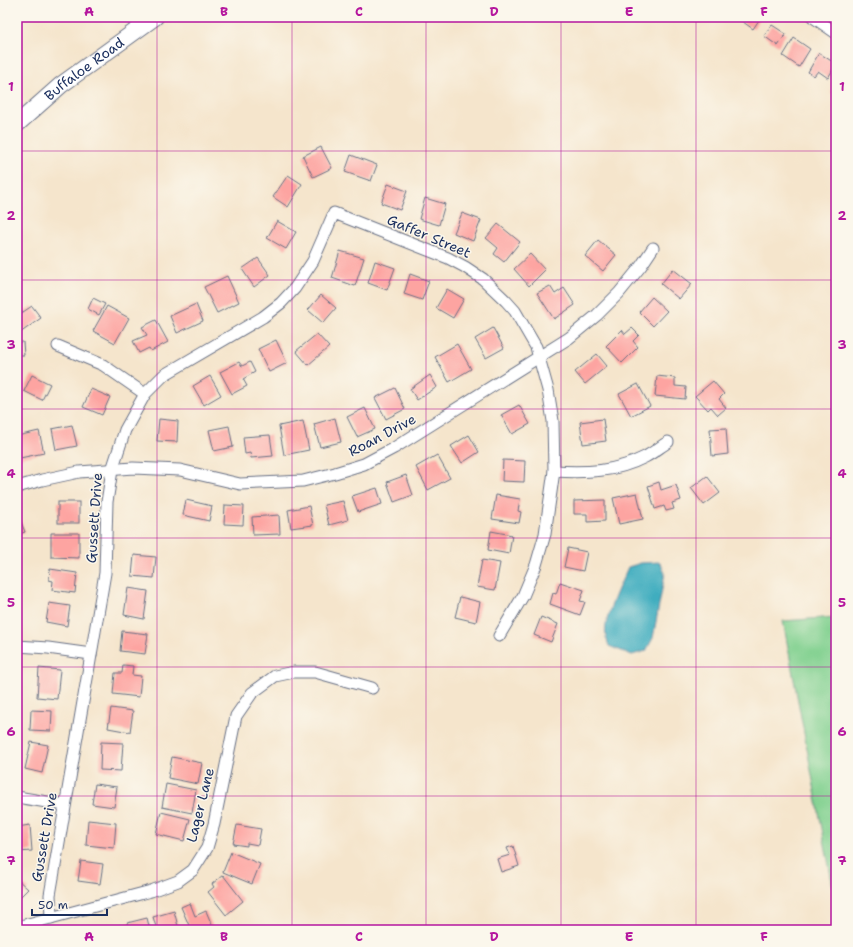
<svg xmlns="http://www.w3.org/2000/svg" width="853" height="947" font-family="'Shantell Sans',sans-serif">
  <rect width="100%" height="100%" fill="#fbf7ec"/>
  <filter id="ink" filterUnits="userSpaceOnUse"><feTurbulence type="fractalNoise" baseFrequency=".025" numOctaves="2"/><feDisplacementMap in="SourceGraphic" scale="8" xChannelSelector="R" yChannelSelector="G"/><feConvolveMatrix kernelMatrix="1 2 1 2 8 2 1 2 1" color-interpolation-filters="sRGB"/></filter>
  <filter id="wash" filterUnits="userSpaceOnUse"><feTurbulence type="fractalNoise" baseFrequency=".012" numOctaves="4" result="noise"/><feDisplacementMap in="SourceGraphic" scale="16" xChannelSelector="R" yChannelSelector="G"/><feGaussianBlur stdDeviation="0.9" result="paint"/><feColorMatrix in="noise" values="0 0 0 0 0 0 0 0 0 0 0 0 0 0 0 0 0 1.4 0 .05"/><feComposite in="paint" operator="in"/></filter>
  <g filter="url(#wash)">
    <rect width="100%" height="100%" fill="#f5e5cc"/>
    <polygon fill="#83d191" stroke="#4f8078" points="836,617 836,903 783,621"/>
    <path fill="#41adbf" stroke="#2e6e8e" d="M660,562L665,573L653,638L646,651L632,655L609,646C608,643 607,640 606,637C602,620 621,583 628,567L641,563Z"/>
    <g id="blocks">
      <g fill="#fda4a1">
        <polygon points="736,17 761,17 753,29"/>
        <polygon points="772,25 786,34 778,46 764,36"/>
        <polygon points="794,38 810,49 799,67 783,56"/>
        <polygon points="819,53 836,64 828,78 818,71 814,76 808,72"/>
        <polygon points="836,83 836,95 831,92"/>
        <polygon points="321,147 332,168 313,177 303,156"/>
        <polygon points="351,155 377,165 371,181 345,172"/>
        <polygon points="288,175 302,184 288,207 273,197"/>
        <polygon points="388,184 407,191 400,210 381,203"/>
        <polygon points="425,198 445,204 439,225 419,219"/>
        <polygon points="462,213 481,220 473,241 454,233"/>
        <polygon points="277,221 296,232 286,249 267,238"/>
        <polygon points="498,224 520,242 504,262 494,254 498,248 486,238"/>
        <polygon points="598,240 616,255 603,271 585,256"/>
        <polygon points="340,251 364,258 355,286 332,278"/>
        <polygon points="530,254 545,270 529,286 514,269"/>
        <polygon points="258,258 270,275 254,287 242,269"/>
        <polygon points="375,261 395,268 387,290 368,283"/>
        <polygon points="673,269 692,284 679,299 661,284"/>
        <polygon points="410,274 429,281 422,300 404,294"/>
        <polygon points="227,276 239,302 217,313 204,287"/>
        <polygon points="550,286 555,294 564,288 575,305 554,319 537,293"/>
        <polygon points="447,289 464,299 453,318 436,308"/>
        <polygon points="321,295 336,308 323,323 308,310"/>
        <polygon points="652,297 667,311 653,326 639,312"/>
        <polygon points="93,298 105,304 99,315 88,309"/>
        <polygon points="196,304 203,321 177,333 170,316"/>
        <polygon points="32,306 41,318 20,333 17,329 17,316"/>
        <polygon points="107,306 129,318 115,343 93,331"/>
        <polygon points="156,320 168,342 151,351 149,348 139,353 133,341 147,335 142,327"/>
        <polygon points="493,328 504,348 486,358 475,339"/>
        <polygon points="632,328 639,335 633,341 638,347 622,363 606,346 622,330 625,334"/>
        <polygon points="317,334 329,347 308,365 296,351"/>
        <polygon points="276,340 287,363 269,372 258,349"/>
        <polygon points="17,342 23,342 24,355 17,355"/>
        <polygon points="457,344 471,369 449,382 435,357"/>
        <polygon points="597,354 607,366 585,384 575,372"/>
        <polygon points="239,362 242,366 250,362 255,372 243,379 247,386 232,394 220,372"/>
        <polygon points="32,375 50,384 42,400 24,391"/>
        <polygon points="430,375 437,387 417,400 410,389"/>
        <polygon points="210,376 221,395 204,405 193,386"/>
        <polygon points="657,376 675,378 675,386 686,387 685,399 655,396"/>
        <polygon points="713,381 724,394 719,399 726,408 718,415 711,407 708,410 695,396"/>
        <polygon points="638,384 650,406 631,416 619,394"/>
        <polygon points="395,388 405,409 386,419 375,398"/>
        <polygon points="91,389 110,397 102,415 83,407"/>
        <polygon points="519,405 530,424 512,434 501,415"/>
        <polygon points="365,408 375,429 357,437 347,417"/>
        <polygon points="335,418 341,442 320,447 314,424"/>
        <polygon points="159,419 178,421 177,442 157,441"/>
        <polygon points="603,419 606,441 583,444 580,422"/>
        <polygon points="303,421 309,450 284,455 279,426"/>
        <polygon points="72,425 77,446 56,450 52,429"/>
        <polygon points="229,426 233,447 214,451 209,430"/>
        <polygon points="726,428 728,454 712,456 710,429"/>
        <polygon points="39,431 44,453 20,458 17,443 17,436"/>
        <polygon points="270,435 273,456 251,458 250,453 245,454 243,437"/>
        <polygon points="469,435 479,452 462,463 451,446"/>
        <polygon points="437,455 450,478 428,490 416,467"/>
        <polygon points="503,460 525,461 524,482 502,481"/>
        <polygon points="406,475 413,495 394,502 387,482"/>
        <polygon points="707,476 720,493 704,505 691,488"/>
        <polygon points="659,482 661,490 676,485 681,500 672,503 674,509 666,511 664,506 655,509 648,486"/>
        <polygon points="377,488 382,504 358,512 352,496"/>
        <polygon points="637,493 643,519 619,524 613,498"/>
        <polygon points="496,495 520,499 518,511 521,512 519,523 492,519"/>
        <polygon points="186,500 212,506 209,521 183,515"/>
        <polygon points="605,500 605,521 587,522 587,514 574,514 574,501"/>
        <polygon points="343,501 348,520 329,525 324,505"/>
        <rect x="58" y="502" width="21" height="21"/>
        <polygon points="225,505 244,506 243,525 224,524"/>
        <polygon points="309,506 313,525 291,528 288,510"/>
        <polygon points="279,515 280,534 253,535 252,517"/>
        <polygon points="19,517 25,532 17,535 17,518"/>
        <polygon points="491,531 512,535 509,554 488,550"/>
        <polygon points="51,533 79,533 79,558 51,557"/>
        <polygon points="568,548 587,552 583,571 564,567"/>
        <polygon points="134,555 156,557 154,578 132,576"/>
        <polygon points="482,560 500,563 495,590 477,587"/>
        <polygon points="50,569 77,573 75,593 52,590 53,581 49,580"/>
        <polygon points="560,582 584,590 580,601 585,602 580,615 550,604 553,593 556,594"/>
        <polygon points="128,588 148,591 144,619 124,615"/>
        <polygon points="460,597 480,602 476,622 455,617"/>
        <polygon points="49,603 70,606 67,626 46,622"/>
        <polygon points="541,617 558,624 551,642 534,635"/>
        <polygon points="122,631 148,634 145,654 120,651"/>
        <polygon points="123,665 133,666 132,675 141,676 139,697 113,694 115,673 122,673"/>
        <polygon points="39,668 60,670 57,699 37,697"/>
        <polygon points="111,708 133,711 130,732 108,728"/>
        <polygon points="31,710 52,711 51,731 30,730"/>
        <polygon points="31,742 48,745 42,773 25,769"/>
        <polygon points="101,742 123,743 121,771 100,770"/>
        <polygon points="172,757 202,763 198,784 168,778"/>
        <polygon points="95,784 117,787 114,807 92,804"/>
        <polygon points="166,784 196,790 192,813 162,807"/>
        <polygon points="161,812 190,819 184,841 156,834"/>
        <polygon points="88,820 116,823 114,848 86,845"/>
        <polygon points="30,825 32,851 18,852 17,827"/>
        <polygon points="237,825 261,829 258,845 247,843 247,846 233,844"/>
        <polygon points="513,846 519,866 501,872 497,859 510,855 507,848"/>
        <polygon points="231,852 260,864 252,884 223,872"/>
        <polygon points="81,861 103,864 100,884 78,881"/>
        <polygon points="223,875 243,901 226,915 208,892 214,887 212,884"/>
        <polygon points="17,879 28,889 17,900"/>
        <polygon points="190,903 195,916 206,911 214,930 191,930 181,907"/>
        <polygon points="174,911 179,930 157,930 153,917"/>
        <polygon points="147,918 150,930 128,930 127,923"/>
        <polygon points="121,925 122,930 102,930 102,929"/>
      </g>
    </g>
  </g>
  <g filter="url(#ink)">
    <use href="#blocks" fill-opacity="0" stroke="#676f84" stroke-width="1"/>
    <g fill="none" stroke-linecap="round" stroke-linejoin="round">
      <g stroke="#676f84" stroke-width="13">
        <g id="street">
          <polyline points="813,17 836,33"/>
          <polyline points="58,346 103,365 145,394"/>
          <path d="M554,471C586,473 616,472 645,457C653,453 660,447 668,442"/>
          <polyline points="17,487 42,480 79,472 133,468 180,470 240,484 303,481 335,473 364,464 394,448 569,338 597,315 619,293 641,266 653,248"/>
          <polyline points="17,646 48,648 91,654"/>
          <polyline points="17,797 65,805"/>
          <polyline points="51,918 50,895 105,573 107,502 112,470 125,430 145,394 164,375 263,317 281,303 295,288 313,261 334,213 448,258 465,267 483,279 506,301 515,311 536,347 548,390 553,421 554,471 545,534 536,565 523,596 499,636"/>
          <polyline points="17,927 151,891 178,881 193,870 207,848 214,824 236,716 252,693 275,676 294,672 315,672 372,688"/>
        </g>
      </g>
      <g stroke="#676f84" stroke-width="18">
        <g id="secondary">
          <path id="s1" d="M17,124L61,85L155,17"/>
        </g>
      </g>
      <use href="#street" stroke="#fff" stroke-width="11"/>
      <use href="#secondary" stroke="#fff" stroke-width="16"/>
    </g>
  </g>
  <path fill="none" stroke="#b5179e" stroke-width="1" stroke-opacity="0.55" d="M157,17V930M292,17V930M426,17V930M561,17V930M696,17V930M17,151H836M17,280H836M17,409H836M17,538H836M17,667H836M17,796H836"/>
  <g text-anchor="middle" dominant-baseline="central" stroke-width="3" stroke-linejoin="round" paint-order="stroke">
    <g font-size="14" fill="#1b2f5e" stroke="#fbf7ec">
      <text stroke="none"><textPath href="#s1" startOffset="87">Buffaloe Road</textPath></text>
      <text transform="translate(429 236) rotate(23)">Gaffer Street</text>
      <text transform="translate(382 435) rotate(-28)">Roan Drive</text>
      <text transform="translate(94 518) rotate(-86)">Gussett Drive</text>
      <text transform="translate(200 805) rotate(-76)">Lager Lane</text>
      <text transform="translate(44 837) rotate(-80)">Gussett Drive</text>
    </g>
  </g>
  <rect width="853" height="947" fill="none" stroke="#fbf7ec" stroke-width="44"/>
  <path d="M32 909v6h75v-6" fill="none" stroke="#1b2f5e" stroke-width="2"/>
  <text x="38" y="909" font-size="12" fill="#1b2f5e" stroke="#fbf7ec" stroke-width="3" paint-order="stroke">50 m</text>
  <rect x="22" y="22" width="809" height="903" fill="none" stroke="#b5179e" stroke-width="1.5"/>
  <g font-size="13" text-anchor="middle" font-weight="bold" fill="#b5179e">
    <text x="89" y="16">A</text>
    <text x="224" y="16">B</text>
    <text x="359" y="16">C</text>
    <text x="494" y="16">D</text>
    <text x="629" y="16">E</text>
    <text x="764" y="16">F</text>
    <text x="11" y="91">1</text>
    <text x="842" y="91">1</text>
    <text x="11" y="220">2</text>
    <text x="842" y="220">2</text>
    <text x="11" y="349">3</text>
    <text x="842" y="349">3</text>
    <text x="11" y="478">4</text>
    <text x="842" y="478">4</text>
    <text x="11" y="607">5</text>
    <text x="842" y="607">5</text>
    <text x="11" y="736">6</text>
    <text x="842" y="736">6</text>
    <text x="11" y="865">7</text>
    <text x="842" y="865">7</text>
    <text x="89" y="941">A</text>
    <text x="224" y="941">B</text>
    <text x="359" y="941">C</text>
    <text x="494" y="941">D</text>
    <text x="629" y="941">E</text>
    <text x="764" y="941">F</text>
  </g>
</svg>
